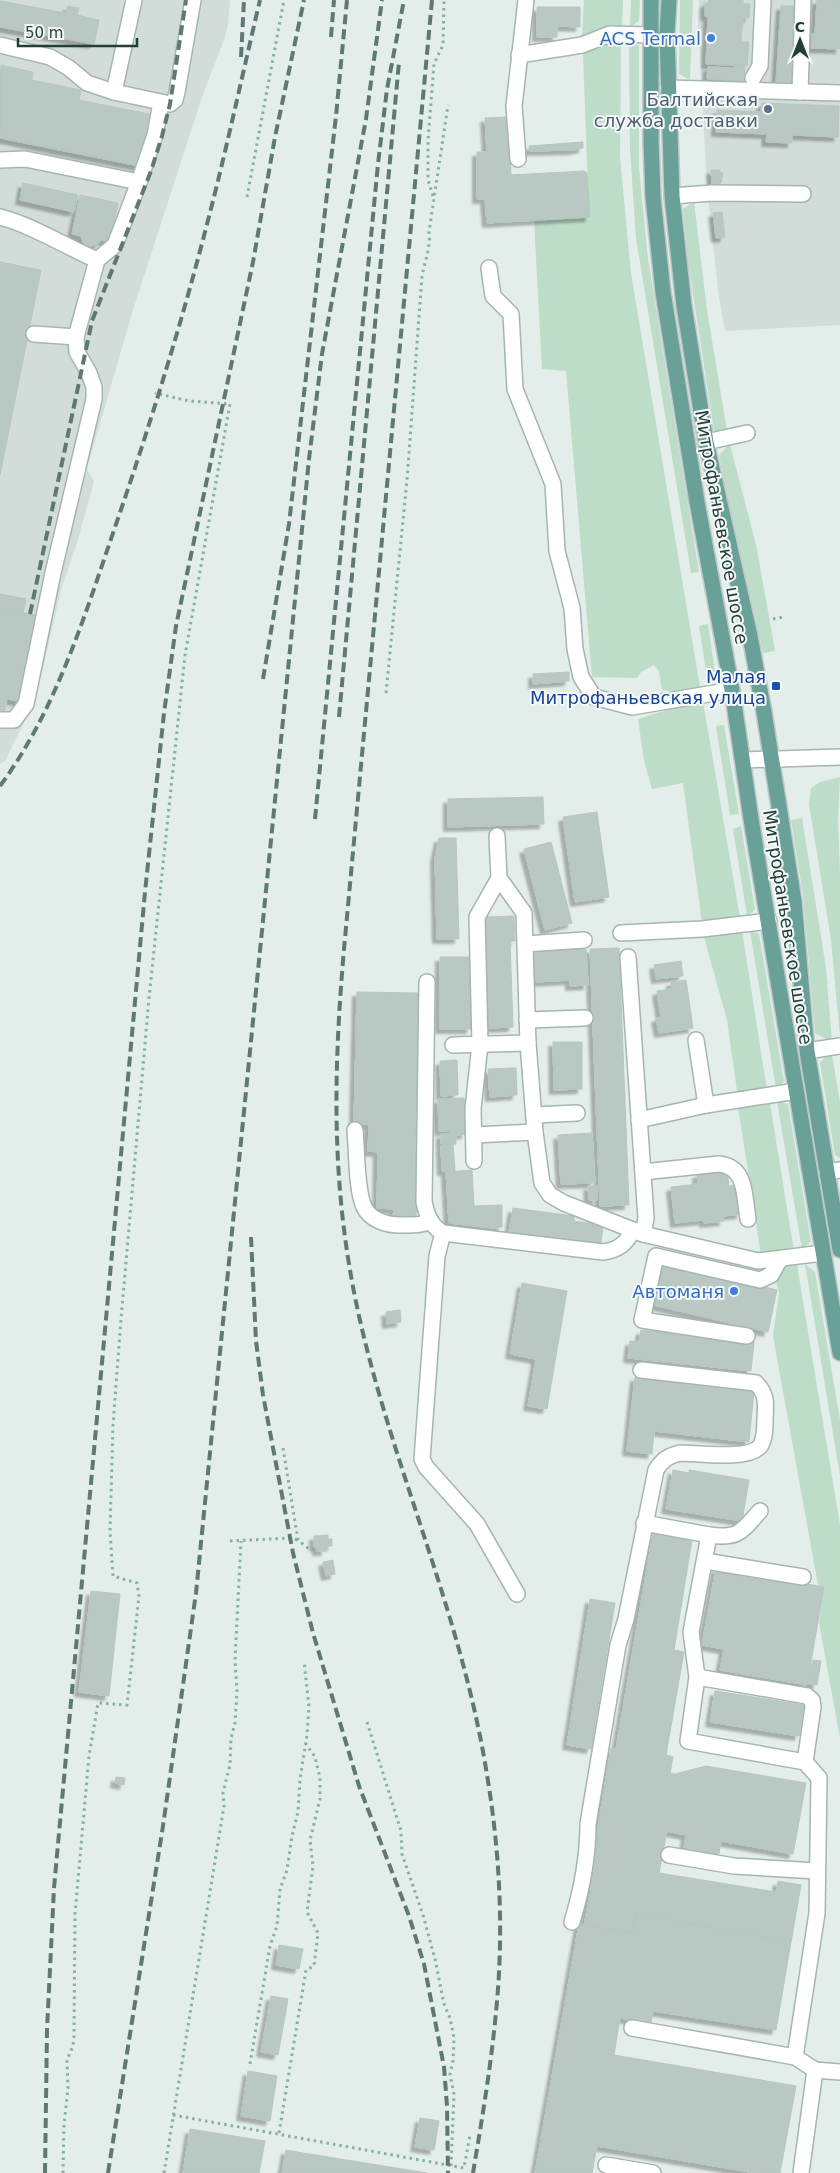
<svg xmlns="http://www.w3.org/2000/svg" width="840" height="2173" font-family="'DejaVu Sans',sans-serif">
  <defs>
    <filter id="shadow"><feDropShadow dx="-4.5" dy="4.5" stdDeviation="1" flood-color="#0004"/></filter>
  </defs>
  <rect width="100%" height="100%" fill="#e3edea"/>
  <g fill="#d2ddd9">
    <polygon points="0,0 230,0 228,25 224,40 202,97 132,313 87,469 94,482 76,546 61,590 41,677 32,706 5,761 0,764"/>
    <polygon points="699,0 840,0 840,325 725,331 719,298 707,187 698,18"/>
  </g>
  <g fill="#bdddc9">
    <polygon points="584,0 623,0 622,27 608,27 582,36"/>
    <polygon points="631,0 640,0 639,21 630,27"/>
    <polygon points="680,0 693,0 690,80 679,74"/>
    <polygon points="621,41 620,157 631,273 700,687 674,691 662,690 659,671 654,665 641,672 637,678 592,677 566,371 542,369 534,220 589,217 583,54 605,43"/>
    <polygon points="629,41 639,46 639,168 648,259 699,572 691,573 636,238 630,149"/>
    <polygon points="694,202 707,310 727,431 714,431 688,261 683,209"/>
    <polygon points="730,444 757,549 775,651 763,653 724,484 719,455"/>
    <polygon points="708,624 716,680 708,685 699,626"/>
    <polygon points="703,702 740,917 702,923 683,783 652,789 644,760 638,719 677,707"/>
    <polygon points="724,725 739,814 730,815 716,726"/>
    <polygon points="840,777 838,820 840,873 840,1036 831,940 809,804 811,788 820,782"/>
    <polygon points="802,818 826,968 832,1042 815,1033 803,895 791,820"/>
    <polygon points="741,826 755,910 747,916 733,829"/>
    <polygon points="742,931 767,1090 739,1094 737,1091 727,1020 704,937"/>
    <polygon points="750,931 759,934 784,1082 776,1089"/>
    <polygon points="832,1054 840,1102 840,1158 835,1155 820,1063 824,1058"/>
    <polygon points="777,1101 788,1104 811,1242 802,1249"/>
    <polygon points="770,1103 794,1251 761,1255 738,1107"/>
    <polygon points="805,1264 815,1272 840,1420 840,1476"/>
    <polygon points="797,1265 840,1525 840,1738 819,1623 824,1587 818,1585 773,1336 779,1292 775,1278 786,1266"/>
  </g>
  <g fill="#b9c8c3" stroke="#b6c6c1" filter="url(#shadow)">
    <polygon points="709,0 743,0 743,4 750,4 749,18 743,18 741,42 749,42 747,66 706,64 708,16 705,16 705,3 708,3"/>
    <polygon points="817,0 840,0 840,49 811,48 812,34 815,34"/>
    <polygon points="0,1 66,13 68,6 79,8 77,15 99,20 94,44 0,27"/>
    <polygon points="781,6 794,6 792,48 795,48 793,84 776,83"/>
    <polygon points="537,7 580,7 580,27 557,26 557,37 537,37"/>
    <polygon points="1,65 33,72 32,80 81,90 79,100 149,114 139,166 0,138"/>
    <polygon points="734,66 745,67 744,81 707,79 708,67 734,68"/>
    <polygon points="762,103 839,106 838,137 792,135 792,143 766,142 767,134 716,132 717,110 761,112"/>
    <polygon points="508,117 511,175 584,171 587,173 590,217 487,223 485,199 477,199 477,152 487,152 485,118"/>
    <polygon points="583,142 583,148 574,150 530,151 529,146"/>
    <polygon points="711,170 720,170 720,173 723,173 721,183 712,184"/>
    <polygon points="23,183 78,195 74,212 20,200"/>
    <polygon points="80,195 118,203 110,242 101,240 98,244 89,247 84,244 81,236 72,234"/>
    <polygon points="722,212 725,237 716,238 713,213"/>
    <polygon points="0,262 41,270 0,475"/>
    <polygon points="0,594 26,599 23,613 0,608"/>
    <polygon points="0,608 40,616 23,702 7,699 4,714 0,713"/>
    <polygon points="569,672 569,681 533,684 533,674"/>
    <polygon points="543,797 544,824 448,827 448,799"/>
    <polygon points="597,812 609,897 575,902 563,817"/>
    <polygon points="439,838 456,838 459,939 437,939 435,858"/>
    <polygon points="551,842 572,923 545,930 524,849"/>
    <polygon points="514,916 515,941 510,941 513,1027 488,1028 484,917"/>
    <polygon points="619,948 629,1205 600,1206 590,949"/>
    <polygon points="586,949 588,985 570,986 570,980 536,982 533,976 532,957 534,951"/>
    <polygon points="440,957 472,957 471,1029 440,1029"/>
    <polygon points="681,961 683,976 656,979 654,965"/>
    <polygon points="686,980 693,1028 659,1033 656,1018 661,1017 657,991 672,989 671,982"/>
    <polygon points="357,992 419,993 415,1151 419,1151 416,1217 393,1216 394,1209 377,1208 378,1152 368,1151 369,1124 354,1123"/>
    <polygon points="553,1042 582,1042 582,1089 554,1090"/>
    <polygon points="457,1060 458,1095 441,1096 440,1061"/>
    <polygon points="516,1068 517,1095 490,1097 488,1069"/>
    <polygon points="464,1098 466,1134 456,1135 456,1131 439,1131 438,1099"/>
    <polygon points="456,1133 456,1144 441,1144 441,1134"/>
    <polygon points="592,1133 595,1183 561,1184 558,1135"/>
    <polygon points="453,1144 455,1171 442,1171 441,1145"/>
    <polygon points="472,1170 474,1206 502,1205 502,1227 493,1228 449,1223 446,1172"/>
    <polygon points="727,1171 729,1186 738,1185 741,1214 723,1216 724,1221 704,1223 704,1220 675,1223 671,1187 698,1184 697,1174"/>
    <polygon points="588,1186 597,1186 597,1200 589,1200"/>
    <polygon points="513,1208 574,1216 574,1221 603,1225 601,1244 509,1232"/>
    <polygon points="664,1264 777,1290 768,1332 654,1305"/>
    <polygon points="522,1283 567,1291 547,1409 528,1406 536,1359 510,1354"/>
    <polygon points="400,1310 401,1322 387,1324 386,1312"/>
    <polygon points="641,1330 754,1342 751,1371 628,1358 630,1341 639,1342"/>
    <polygon points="635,1377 754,1390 749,1442 654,1431 652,1454 627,1451"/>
    <polygon points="673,1470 689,1473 689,1470 749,1480 742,1521 666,1509"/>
    <polygon points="653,1533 692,1540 674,1650 684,1652 666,1755 673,1757 670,1773 675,1774 706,1766 806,1783 793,1854 721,1841 719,1854 684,1848 686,1835 667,1831 659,1873 776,1892 778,1881 801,1885 791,1942 636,1914 632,1933 584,1925 591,1890 588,1889 611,1748 616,1749"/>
    <polygon points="328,1535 328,1539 332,1539 332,1546 325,1546 326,1551 317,1551 317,1547 314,1547 314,1536"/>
    <polygon points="333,1560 335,1574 326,1576 323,1562"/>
    <polygon points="716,1568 824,1587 807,1685 720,1670 724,1649 702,1645"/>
    <polygon points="91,1591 120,1594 109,1696 79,1692"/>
    <polygon points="590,1599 615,1603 591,1749 567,1745"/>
    <polygon points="813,1660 821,1661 817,1685 809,1684"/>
    <polygon points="715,1691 804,1705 799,1736 710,1722"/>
    <polygon points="116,1777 125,1778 124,1785 115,1783"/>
    <polygon points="636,1914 791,1942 776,2030 653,2011 651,2023 620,2018 614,2055 796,2086 780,2173 756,2173 597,2146 592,2173 535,2173 579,1924 632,1933"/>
    <polygon points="279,1945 303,1949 299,1969 276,1965"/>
    <polygon points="271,1996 288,1999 278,2055 261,2052"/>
    <polygon points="248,2071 277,2076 270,2121 241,2116"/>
    <polygon points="420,2118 439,2121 434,2150 415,2147"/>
    <polygon points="190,2129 265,2141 259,2173 183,2173"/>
    <polygon points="286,2150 297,2152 427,2173 282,2173"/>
  </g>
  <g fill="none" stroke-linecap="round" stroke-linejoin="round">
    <g stroke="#a6b5b1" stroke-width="18">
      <g id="minor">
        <polyline points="0,45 50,57 69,68 87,83 114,92 170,104 175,100 177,92 193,0"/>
        <polyline points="519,55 582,45 610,34 650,35"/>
        <polyline points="753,78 760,66 763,0"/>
        <polyline points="668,88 840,93"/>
        <polyline points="114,92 134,0"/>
        <polyline points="800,92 803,0"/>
        <polyline points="518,159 514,106 526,0"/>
        <polyline points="0,160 25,159 139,182"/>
        <polyline points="672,196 712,193 803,194"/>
        <path d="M0,217C34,226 64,246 97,260"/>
        <polyline points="489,268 493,296 511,314 515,389 553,484 557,551 572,608 575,649 581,677 594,697 632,707 732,690"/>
        <polyline points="34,334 76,337"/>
        <polyline points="706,442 747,433"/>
        <polyline points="0,720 14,720 26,704 53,573 94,399 94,387 89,373 77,352 76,337 97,260 115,245 139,182 155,135 161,103"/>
        <polyline points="743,760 840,757"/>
        <polyline points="497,836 499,878 524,913 528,1043 535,1132 542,1183 550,1195 564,1203 643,1234 758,1261 823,1253"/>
        <polyline points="621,933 702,929 769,921"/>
        <polyline points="525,944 584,940"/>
        <polyline points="628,957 646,1218 643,1234"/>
        <path d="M427,982L424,1202C427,1216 431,1226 443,1233L603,1252C618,1250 626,1244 633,1230"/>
        <polyline points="527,1020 585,1018"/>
        <polyline points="696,1040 706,1105"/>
        <polyline points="453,1045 528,1043"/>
        <polyline points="807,1051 840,1046"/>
        <polyline points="534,1115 577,1113"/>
        <polyline points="639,1120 706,1105 796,1091"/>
        <path d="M355,1130C357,1150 356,1189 364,1207C370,1220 387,1225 400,1225C411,1225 420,1226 431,1221"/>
        <polyline points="474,1135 535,1132"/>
        <polyline points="474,1161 473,1109 480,1044 477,917 499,878"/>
        <path d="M643,1172L719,1164C747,1167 744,1196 748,1219"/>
        <polyline points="827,1172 840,1170"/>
        <polyline points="443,1233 437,1256 422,1459 426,1467 477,1524 517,1594"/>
        <polyline points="747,1336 642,1320 656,1256 760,1280 771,1275 780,1259"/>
        <polyline points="644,1523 709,1535 691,1632 697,1677 688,1741 805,1762 819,1778 817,1913 795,2057"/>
        <path d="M709,1535C739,1539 741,1532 760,1511"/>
        <polyline points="705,1561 803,1577"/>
        <polyline points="697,1677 807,1696 812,1700 813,1707 805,1762"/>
        <polyline points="669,1855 734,1866 817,1871"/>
        <path d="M572,1922C582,1889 588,1858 588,1824L618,1645L626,1619L656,1470C662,1460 668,1456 680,1453C698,1453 751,1461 761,1445C765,1437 765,1427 765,1418C766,1404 767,1394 756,1383L641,1370"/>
        <polyline points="632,2028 795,2057 815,2070 840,2072"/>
        <polyline points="606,2165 653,2173"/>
        <polyline points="801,2173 815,2070"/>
      </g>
    </g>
    <g stroke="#c1c9c8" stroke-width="18">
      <g id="major">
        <polyline points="651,0 651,141 653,197 663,292 697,502 732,690 751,819 840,1353"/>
        <polyline points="669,0 667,34 672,196 684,306 706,442 750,636 764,712 794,901 807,1051 840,1250"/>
      </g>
    </g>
    <g stroke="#85b0a6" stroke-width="3" stroke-dasharray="2.5 4" stroke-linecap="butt">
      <polyline points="433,196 428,180 428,140 434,64 443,45 444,0"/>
      <polyline points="247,197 284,0"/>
      <polyline points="773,619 784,617"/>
      <path d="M386,693L407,480L422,276C425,261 431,246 429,232L448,105"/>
      <polyline points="283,1448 298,1540 309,1549 317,1549"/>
      <polyline points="230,1541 290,1538 298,1540"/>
      <polyline points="367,1722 401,1831 402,1854 423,1915 435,1959 444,2004 450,2018 454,2038 453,2061 450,2074 454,2094 451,2166"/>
      <polyline points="250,2064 270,1946 277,1926 280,1889 287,1870 292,1836 298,1812 300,1779 307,1735 309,1707 304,1661"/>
      <polyline points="173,2115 464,2168 470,2135"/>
      <polyline points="279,2133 306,1970 314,1966 318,1933 307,1912 313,1866 310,1840 320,1799 320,1778 315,1757 306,1744"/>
      <polyline points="63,2173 64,2125 68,2088 67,2060 73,2046 74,2036 75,1914 89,1756 98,1703 127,1705 139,1596 137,1583 113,1576 110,1531 113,1425 121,1319 149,998 185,655 230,404 189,401 155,393"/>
      <polyline points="164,2173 224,1806 223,1792 230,1765 231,1738 235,1723 237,1691 235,1660 241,1541"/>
    </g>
    <use href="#minor" stroke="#fff" stroke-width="15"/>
    <use href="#major" stroke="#69a198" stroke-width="15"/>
    <g stroke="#5e7975" stroke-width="4" stroke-dasharray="10 5" stroke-linecap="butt">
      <path d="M432,0L344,949C333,1077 331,1190 359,1316C394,1472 462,1616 487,1775C500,1852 504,1934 496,2012C491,2066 482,2119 473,2173"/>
      <polyline points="331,37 334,0"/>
      <polyline points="241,57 244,0"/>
      <polyline points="30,614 92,321 151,171 162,136 170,104 186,0"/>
      <polyline points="263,679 289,524 336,116 347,0"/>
      <polyline points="339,717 399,62"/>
      <path d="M0,786C54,713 82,624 111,539C146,437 179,333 206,228C226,152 242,76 260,0"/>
      <polyline points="315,819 378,164 387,89 404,0"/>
      <polyline points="251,1237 256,1341 263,1395 293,1553 313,1633 359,1786 409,1916 424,1964 444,2067 447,2106 448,2173"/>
      <polyline points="45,2173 47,2030 54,1888 145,892 164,713 176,626 253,262 275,137 304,0"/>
      <polyline points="108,2173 163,1826 196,1593 309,459 322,354 366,119 382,0"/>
    </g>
  </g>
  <g fill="#3f7fe0" stroke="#f4f9f7" stroke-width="2">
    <circle cx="711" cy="38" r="5"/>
    <circle cx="734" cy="1291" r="5"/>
  </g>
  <circle fill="#5c6f8a" stroke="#f4f9f7" stroke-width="2" cx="768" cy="109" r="5"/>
  <rect fill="#1a4fb4" stroke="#f4f9f7" stroke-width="2" x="771" y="681" width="10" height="10" rx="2.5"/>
  <g text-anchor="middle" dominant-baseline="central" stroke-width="4" stroke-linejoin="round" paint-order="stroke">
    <g font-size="18" fill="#366cbe" stroke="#f4f9f7" text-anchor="end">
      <text x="701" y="38">ACS Termal</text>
      <text x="724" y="1291">Автоманя</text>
    </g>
    <g font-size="18" fill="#4e5e75" stroke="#f4f9f7" text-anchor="end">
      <text x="758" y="99">Балтийская<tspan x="758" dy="21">служба доставки</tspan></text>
    </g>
    <g font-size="18" fill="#233e39" stroke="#f4f9f7">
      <text transform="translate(722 527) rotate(80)">Митрофаньевское шоссе</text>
      <text transform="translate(788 927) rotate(81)">Митрофаньевское шоссе</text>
    </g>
    <g font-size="18" fill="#164399" stroke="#f4f9f7" text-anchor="end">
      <text x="766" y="676">Малая<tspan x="766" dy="21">Митрофаньевская улица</tspan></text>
    </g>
  </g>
  <g transform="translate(800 40)" stroke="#f4f9f7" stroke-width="4" paint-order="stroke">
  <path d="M0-4L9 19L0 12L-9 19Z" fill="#233e39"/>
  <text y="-8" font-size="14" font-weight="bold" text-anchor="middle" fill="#233e39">С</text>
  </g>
  <path d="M18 38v8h119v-8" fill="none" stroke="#233e39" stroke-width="2.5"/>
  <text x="25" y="38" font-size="15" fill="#233e39" stroke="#f4f9f7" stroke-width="4" paint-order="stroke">50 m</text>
</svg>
